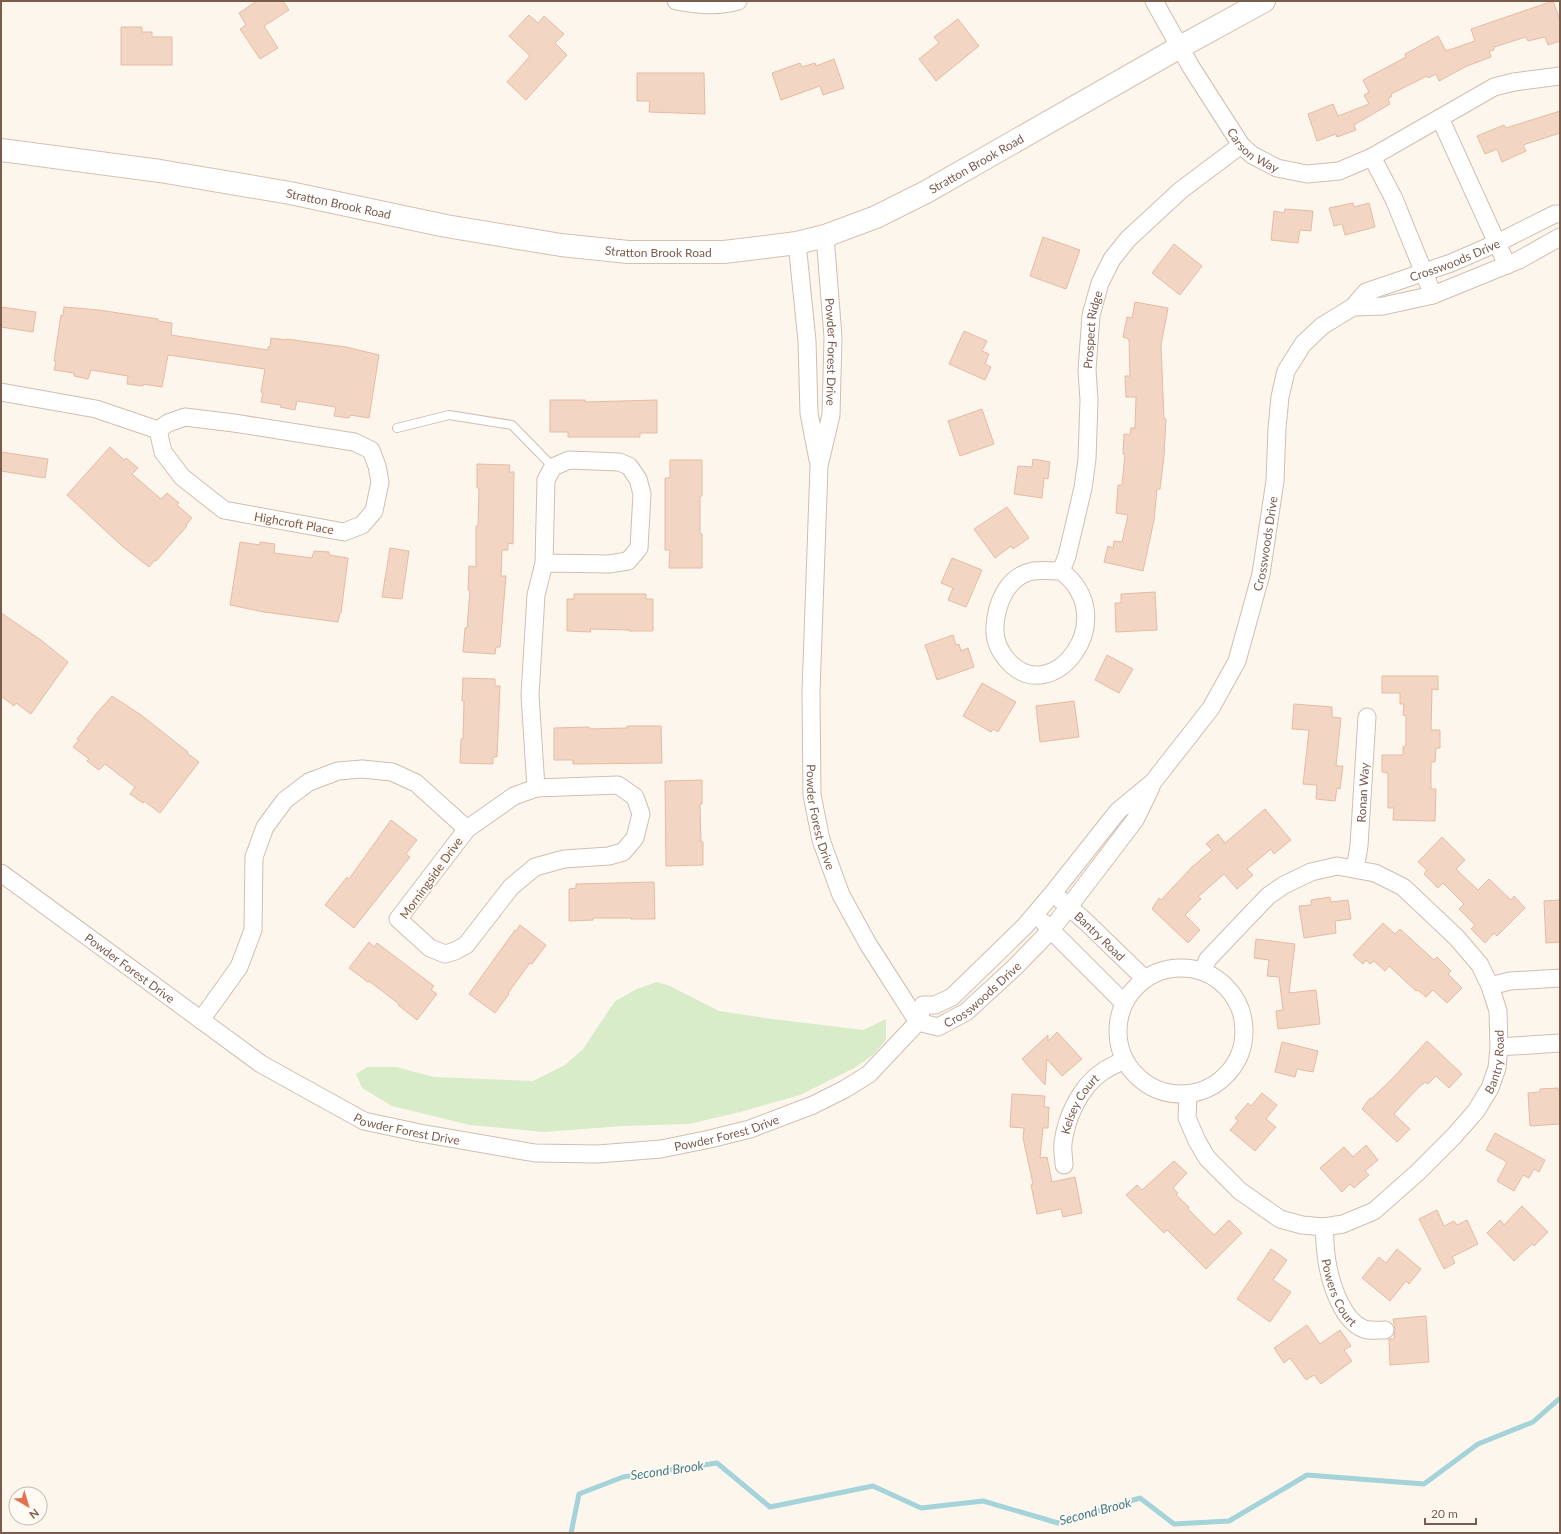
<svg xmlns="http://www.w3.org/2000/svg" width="1561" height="1534" font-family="Lato,sans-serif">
  <rect width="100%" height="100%" fill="#fdf6ec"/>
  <polygon fill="#d8ecc9" points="657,982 670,986 719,1011 765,1018 863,1030 886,1019 886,1040 873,1055 856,1067 800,1095 740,1112 689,1124 623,1126 544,1132 470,1125 392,1106 362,1088 356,1074 367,1067 396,1067 434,1077 533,1081 565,1065 583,1049 615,1001 637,989"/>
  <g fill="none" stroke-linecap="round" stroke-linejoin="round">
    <polyline stroke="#a5d3da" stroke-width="5" points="571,1533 579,1494 623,1477 717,1463 770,1507 873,1486 921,1508 983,1501 1058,1523 1140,1498 1174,1524 1229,1521 1307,1475 1424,1484 1478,1444 1533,1422 1560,1398"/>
  </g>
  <g fill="#f3d5c3" stroke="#e6bba3">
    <polygon points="257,1 283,1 289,10 264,26 278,48 260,59 240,29 246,25 239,13"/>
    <polygon points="1553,1 1560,20 1560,41 1548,45 1545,37 1528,41 1526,37 1494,47 1494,50 1489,51 1491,57 1467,66 1439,81 1436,74 1428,78 1427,76 1391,94 1392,96 1388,99 1390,104 1354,125 1356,130 1337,137 1336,134 1317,141 1308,114 1333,104 1338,116 1369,104 1364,95 1369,92 1363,80 1406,57 1405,54 1438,36 1446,51 1475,41 1471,29"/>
    <polygon points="529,15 538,23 544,16 564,34 555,43 567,55 526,100 507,82 530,56 509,36"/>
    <polygon points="958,19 979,46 936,81 919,59 939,43 934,37"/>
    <polygon points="121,27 142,27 142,32 152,32 152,37 172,37 172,65 121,65"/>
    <polygon points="834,59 844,88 823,95 820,86 781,100 772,73 800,63 802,67 815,63 816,66"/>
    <polygon points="637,73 704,73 705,114 649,112 650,101 637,101"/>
    <polygon points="1560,111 1560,133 1523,145 1526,151 1502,162 1497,149 1485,154 1477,136 1504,125 1506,128"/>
    <polygon points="1353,203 1354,207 1369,203 1375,227 1345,235 1342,224 1334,226 1329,208"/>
    <polygon points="1285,209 1313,211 1311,231 1300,230 1298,243 1271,240 1274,211 1284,213"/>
    <polygon points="1043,237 1080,250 1066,289 1030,276"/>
    <polygon points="1174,244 1202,266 1180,295 1152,273"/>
    <polygon points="1135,302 1168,308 1161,345 1164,419 1166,419 1164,456 1160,489 1157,489 1154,520 1143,571 1104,562 1108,546 1113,548 1114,541 1122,542 1128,515 1116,513 1118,485 1122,485 1125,454 1123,454 1124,434 1130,435 1131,428 1135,428 1136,397 1126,397 1125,376 1130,376 1129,339 1123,337 1127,317 1132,318"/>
    <polygon points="1,307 36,312 33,332 1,327"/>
    <polygon points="64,307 99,310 158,319 158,321 172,323 171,335 268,350 268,347 270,347 271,338 286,340 286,339 346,347 379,355 369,418 350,415 349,418 334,416 336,407 297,401 295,410 280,407 281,405 261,402 263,393 261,392 265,369 168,355 162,387 143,384 143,386 127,384 128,376 91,370 88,379 74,376 74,373 54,370 56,361 54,361 61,315 63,316"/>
    <polygon points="964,331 987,341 982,351 989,354 985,364 991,367 985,380 949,364"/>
    <polygon points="550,400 585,400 585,402 657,400 657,433 640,433 640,437 568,437 568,432 550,432"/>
    <polygon points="982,409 994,444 960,456 948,421"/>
    <polygon points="110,447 124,460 126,458 138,468 132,474 161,499 167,493 179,503 177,505 192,518 186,525 187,526 156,561 155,560 149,567 122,546 67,495"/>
    <polygon points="1,452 48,459 45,478 1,471"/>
    <polygon points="1033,459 1050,462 1048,479 1044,478 1042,498 1014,494 1018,466 1032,467"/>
    <polygon points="670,460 702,460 702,496 700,496 700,533 702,534 702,568 669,568 670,550 665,550 665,478 670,478"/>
    <polygon points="477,464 510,465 509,472 514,472 513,544 508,543 508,550 502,550 501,576 506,576 500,647 496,647 495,654 463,652 465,628 467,628 470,590 468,590 469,566 476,567 476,526 478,526 479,488 477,488"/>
    <polygon points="1007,507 1029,538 1013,549 1011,546 995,558 974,529"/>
    <polygon points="240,542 260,545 260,542 275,544 274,553 312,558 314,551 329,552 329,555 348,558 341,613 340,613 338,622 264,612 230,605"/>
    <polygon points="390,548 409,551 402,599 382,597"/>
    <polygon points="952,558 982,570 966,607 948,600 953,588 941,583"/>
    <polygon points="1155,592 1157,630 1116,632 1115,603 1121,603 1121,594"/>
    <polygon points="574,594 646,594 646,599 653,599 653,631 629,631 629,630 590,629 591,632 567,631 567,599 574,599"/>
    <polygon points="1,613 41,640 68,662 31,714 16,703 14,706 1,696"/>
    <polygon points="953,635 956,645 959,644 961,651 968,648 974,667 937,680 925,645"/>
    <polygon points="1107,655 1133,669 1119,693 1095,680"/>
    <polygon points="1382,676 1438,676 1438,690 1432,689 1431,730 1440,730 1440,748 1436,748 1435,762 1431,762 1431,789 1436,789 1435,821 1393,820 1394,808 1388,808 1388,773 1382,772 1382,755 1403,755 1403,747 1406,745 1406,716 1403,715 1404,704 1400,704 1400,693 1382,693"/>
    <polygon points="463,678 495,679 495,686 500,686 497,757 493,757 493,764 460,763 461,739 463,739 464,701 462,701"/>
    <polygon points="982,683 1016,702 998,732 993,729 991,732 963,716"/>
    <polygon points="112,696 141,715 188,752 187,753 199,762 160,813 144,801 143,803 130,794 135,787 105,764 99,770 87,761 89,759 73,747 79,740 77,739 96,714"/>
    <polygon points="1074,701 1079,737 1040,742 1036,706"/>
    <polygon points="1294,704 1332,707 1332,717 1341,718 1336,766 1343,766 1340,789 1337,788 1335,801 1316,799 1317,785 1303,784 1309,730 1292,729"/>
    <polygon points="627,726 661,726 662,763 573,764 573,760 554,760 554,728 589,727 589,729 627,728"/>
    <polygon points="702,780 702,804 700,804 701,842 703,842 703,865 666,866 665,781"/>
    <polygon points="1265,809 1291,840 1274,854 1271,849 1247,869 1253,875 1237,889 1224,874 1198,897 1201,899 1185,915 1200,930 1188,943 1152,909 1159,898 1161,900 1192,867 1212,850 1206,844 1218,834 1225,843"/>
    <polygon points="391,820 417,840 406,854 410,857 354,928 325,905 347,877 349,879"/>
    <polygon points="1442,837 1465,860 1456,869 1478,890 1489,879 1511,900 1514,896 1525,908 1497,936 1494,933 1485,943 1471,929 1475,925 1459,909 1464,904 1443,883 1438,888 1424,874 1427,870 1418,862"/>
    <polygon points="654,882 655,919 631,919 631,918 593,918 593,920 569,921 569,889 576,888 576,884"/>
    <polygon points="1330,897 1331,902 1348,900 1351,919 1335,921 1336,933 1304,938 1299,906 1311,905 1311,900"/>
    <polygon points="1560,900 1560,942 1546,943 1544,901"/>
    <polygon points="1383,923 1395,934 1400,929 1434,960 1437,957 1451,971 1448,974 1462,988 1447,1003 1433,990 1426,997 1418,990 1416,991 1389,966 1385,971 1374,961 1370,964 1366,960 1363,964 1353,955"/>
    <polygon points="520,925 546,945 532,964 530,963 508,993 509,994 495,1013 469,994 515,930 516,931"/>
    <polygon points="1256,939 1295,944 1289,993 1316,990 1320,1024 1278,1029 1276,1011 1283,1010 1279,977 1267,976 1269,960 1254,958"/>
    <polygon points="369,942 374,947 377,943 434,986 431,990 437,994 417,1020 398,1005 399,1004 369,981 368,982 349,968"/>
    <polygon points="1057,1032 1082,1059 1062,1076 1047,1059 1045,1085 1022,1059 1048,1035 1048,1041"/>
    <polygon points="1427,1041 1462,1074 1449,1088 1436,1076 1428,1084 1425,1082 1417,1089 1394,1114 1410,1129 1397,1142 1362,1109 1370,1098 1371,1099 1391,1080"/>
    <polygon points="1282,1042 1318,1051 1313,1072 1297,1069 1295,1077 1275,1072"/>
    <polygon points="1558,1088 1558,1091 1560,1091 1560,1124 1530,1126 1528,1093 1540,1092 1540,1089"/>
    <polygon points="1262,1093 1277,1105 1266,1119 1276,1127 1255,1151 1230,1130 1238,1121 1235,1118 1248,1103 1251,1106"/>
    <polygon points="1012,1094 1045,1096 1044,1107 1049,1107 1048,1128 1043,1128 1040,1158 1047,1157 1052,1182 1075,1177 1082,1213 1063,1217 1061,1209 1037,1214 1031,1185 1033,1184 1023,1138 1024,1128 1010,1127"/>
    <polygon points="1495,1133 1545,1160 1539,1172 1534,1169 1529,1178 1523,1175 1514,1191 1497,1181 1507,1162 1486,1150"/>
    <polygon points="1366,1145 1378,1160 1365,1171 1369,1175 1354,1188 1350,1184 1342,1192 1320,1168 1344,1147 1353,1157"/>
    <polygon points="1174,1161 1187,1173 1173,1188 1178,1193 1176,1195 1189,1207 1188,1209 1214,1235 1229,1220 1242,1233 1206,1269 1167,1230 1164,1233 1126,1195 1137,1185 1142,1190"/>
    <polygon points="1522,1206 1548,1232 1534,1246 1532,1244 1514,1261 1487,1233 1500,1220 1504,1225"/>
    <polygon points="1437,1210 1444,1226 1454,1221 1457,1225 1467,1220 1478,1244 1452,1257 1455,1263 1444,1269 1419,1219"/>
    <polygon points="1271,1249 1287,1260 1273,1280 1291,1292 1270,1322 1237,1299"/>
    <polygon points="1397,1249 1421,1269 1409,1284 1406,1281 1390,1301 1362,1278 1379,1257 1386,1263"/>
    <polygon points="1426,1316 1429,1362 1390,1365 1389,1339 1394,1339 1395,1329 1393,1319"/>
    <polygon points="1307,1325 1320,1344 1340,1330 1351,1346 1344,1350 1352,1361 1321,1384 1314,1375 1306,1380 1290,1358 1284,1363 1274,1348"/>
  </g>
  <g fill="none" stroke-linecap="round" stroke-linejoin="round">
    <g stroke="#d1beb0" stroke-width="10">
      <polyline id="lane" points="397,428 449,415 512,425 553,467"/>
    </g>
    <g stroke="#d1beb0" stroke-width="19">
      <g id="street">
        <path d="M676,1C697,5 717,7 738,1"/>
        <path id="s1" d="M1154,1L1191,67L1241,145L1252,155L1277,168L1307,174L1339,171L1372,157L1494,87L1514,82L1560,76"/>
        <polyline points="1440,118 1507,265"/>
        <polyline points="1372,157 1394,199 1433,295"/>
        <path id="s2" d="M825,236L833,337L831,415L819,466L811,692L812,795L821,840L841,895L868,944L918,1022"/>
        <polyline points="797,243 807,341 809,413 818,460"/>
        <polyline points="1353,307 1383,306 1433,295 1519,260 1560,237"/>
        <polyline points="1,392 96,409 158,430"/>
        <polygon points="185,417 234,423 354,442 371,450 377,466 380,482 374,511 362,525 344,532 224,510 182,477 163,452 158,430 168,423"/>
        <path id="s3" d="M1061,571C1124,619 1052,710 1008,661C999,651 994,640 995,627C996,604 1007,576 1033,571C1042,570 1051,571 1061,571L1067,556L1083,488L1087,459L1089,400L1087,370L1091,315L1100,283L1112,259L1128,239L1181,190L1241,145"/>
        <polyline points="536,788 530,695 536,595 544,563 546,480 553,467 569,460 619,462 629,466 638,479 642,494 639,548 628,561 609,564 544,563"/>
        <path id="s4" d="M1355,869L1359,846L1367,717"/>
        <path id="s5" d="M1,873L261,1064L364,1121L420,1133L535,1153L598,1154L661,1149L710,1139L750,1129L813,1105L845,1089L869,1074L918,1022L923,1005H935L952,997L1025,926L1053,893L1118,811L1153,782L1211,708L1237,661L1261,574L1275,481L1277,428L1280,397L1286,371L1303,344L1322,326L1353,307L1366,292L1451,263L1497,243L1555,214H1560"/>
        <path id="s6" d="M1061,900L1085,921L1145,979"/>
        <polyline points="1044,923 1124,1003"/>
        <circle cx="1181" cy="1031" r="63"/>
        <polyline points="1490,986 1510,981 1560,978"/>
        <polyline points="201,1020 239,967 253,930 254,857 265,827 285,800 309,782 338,771 362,769 392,772 416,783 467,829 398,919 430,948 445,954 455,951 466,945 511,887 535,867 564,859 609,856 623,852 635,838 641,814 635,797 618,785 536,788 514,796 467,829"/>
        <path id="s7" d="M918,1022L938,1027L966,1012L1014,968L1051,930L1135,820L1151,787"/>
        <polyline points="1499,1047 1560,1043"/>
        <path id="s8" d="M1188,1095L1187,1118L1197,1141L1207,1158L1240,1191L1280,1219L1302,1225L1324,1227L1343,1224L1374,1211L1417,1173L1454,1136L1476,1111L1490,1088L1497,1068L1499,1047L1498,1011L1490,986L1480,965L1457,938L1403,887L1375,873L1337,866L1311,872L1284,885L1268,896L1208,959L1202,971"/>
        <path id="s9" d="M1064,1165C1064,1158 1062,1150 1063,1143C1066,1118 1080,1087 1102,1072C1109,1067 1117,1064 1124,1060"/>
        <path id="s10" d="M1324,1227C1325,1240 1325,1254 1328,1267C1332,1287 1343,1321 1364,1329C1371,1331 1378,1330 1385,1330"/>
      </g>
    </g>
    <g stroke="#d6c0b0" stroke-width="24">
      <g id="secondary">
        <path id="s11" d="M1,150L160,171L290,193L446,226L561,245L628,252H724L797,243L825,236L876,217L926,192L1180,47L1264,1"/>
      </g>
    </g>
    <use href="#lane" stroke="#fff" stroke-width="8"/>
    <use href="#street" stroke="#fff" stroke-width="17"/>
    <use href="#secondary" stroke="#fff" stroke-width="22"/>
  </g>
  <g text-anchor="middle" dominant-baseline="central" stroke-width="3.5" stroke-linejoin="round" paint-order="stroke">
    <g font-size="12" fill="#7a5c4d" stroke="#fffaf3">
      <text stroke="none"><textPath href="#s1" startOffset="181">Carson Way</textPath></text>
      <text stroke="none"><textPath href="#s11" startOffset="1002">Stratton Brook Road</textPath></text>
      <text stroke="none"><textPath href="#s11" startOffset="342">Stratton Brook Road</textPath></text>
      <text stroke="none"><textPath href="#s11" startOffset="666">Stratton Brook Road</textPath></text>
      <text stroke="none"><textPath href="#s5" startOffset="2030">Crosswoods Drive</textPath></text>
      <text stroke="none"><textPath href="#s3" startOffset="554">Prospect Ridge</textPath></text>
      <text stroke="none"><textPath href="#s2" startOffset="116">Powder Forest Drive</textPath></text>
      <text transform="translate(294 523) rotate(10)">Highcroft Place</text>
      <text stroke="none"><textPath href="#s5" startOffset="1647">Crosswoods Drive</textPath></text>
      <text stroke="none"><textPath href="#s4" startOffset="77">Ronan Way</textPath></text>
      <text stroke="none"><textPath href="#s2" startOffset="584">Powder Forest Drive</textPath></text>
      <text transform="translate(431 878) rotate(-54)">Morningside Drive</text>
      <text stroke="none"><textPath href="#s6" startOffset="53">Bantry Road</textPath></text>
      <text stroke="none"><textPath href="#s5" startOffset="160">Powder Forest Drive</textPath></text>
      <text stroke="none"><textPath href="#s7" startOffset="76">Crosswoods Drive</textPath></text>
      <text stroke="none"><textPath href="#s8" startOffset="458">Bantry Road</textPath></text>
      <text stroke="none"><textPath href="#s9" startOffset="65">Kelsey Court</textPath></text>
      <text stroke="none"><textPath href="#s5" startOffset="484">Powder Forest Drive</textPath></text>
      <text stroke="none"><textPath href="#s5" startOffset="808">Powder Forest Drive</textPath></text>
      <text stroke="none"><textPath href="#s10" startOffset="68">Powers Court</textPath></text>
    </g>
    <g font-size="13" font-style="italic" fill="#437c86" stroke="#fffaf3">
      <text transform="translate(667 1470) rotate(-8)">Second Brook</text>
      <text transform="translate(1095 1511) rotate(-15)">Second Brook</text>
    </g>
  </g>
  <rect width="1561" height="1534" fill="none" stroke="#7a5c4d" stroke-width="4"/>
  <g transform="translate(28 1506) rotate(142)"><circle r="19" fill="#fffaf3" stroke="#cabbb1"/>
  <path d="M0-3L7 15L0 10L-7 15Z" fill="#e76f51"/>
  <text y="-6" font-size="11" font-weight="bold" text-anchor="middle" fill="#7a5c4d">N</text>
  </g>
  <path d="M1425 1518v6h51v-6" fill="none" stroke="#7a5c4d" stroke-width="2"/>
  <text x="1431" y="1518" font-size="12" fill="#7a5c4d" stroke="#fffaf3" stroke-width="3" paint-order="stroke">20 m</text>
</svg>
